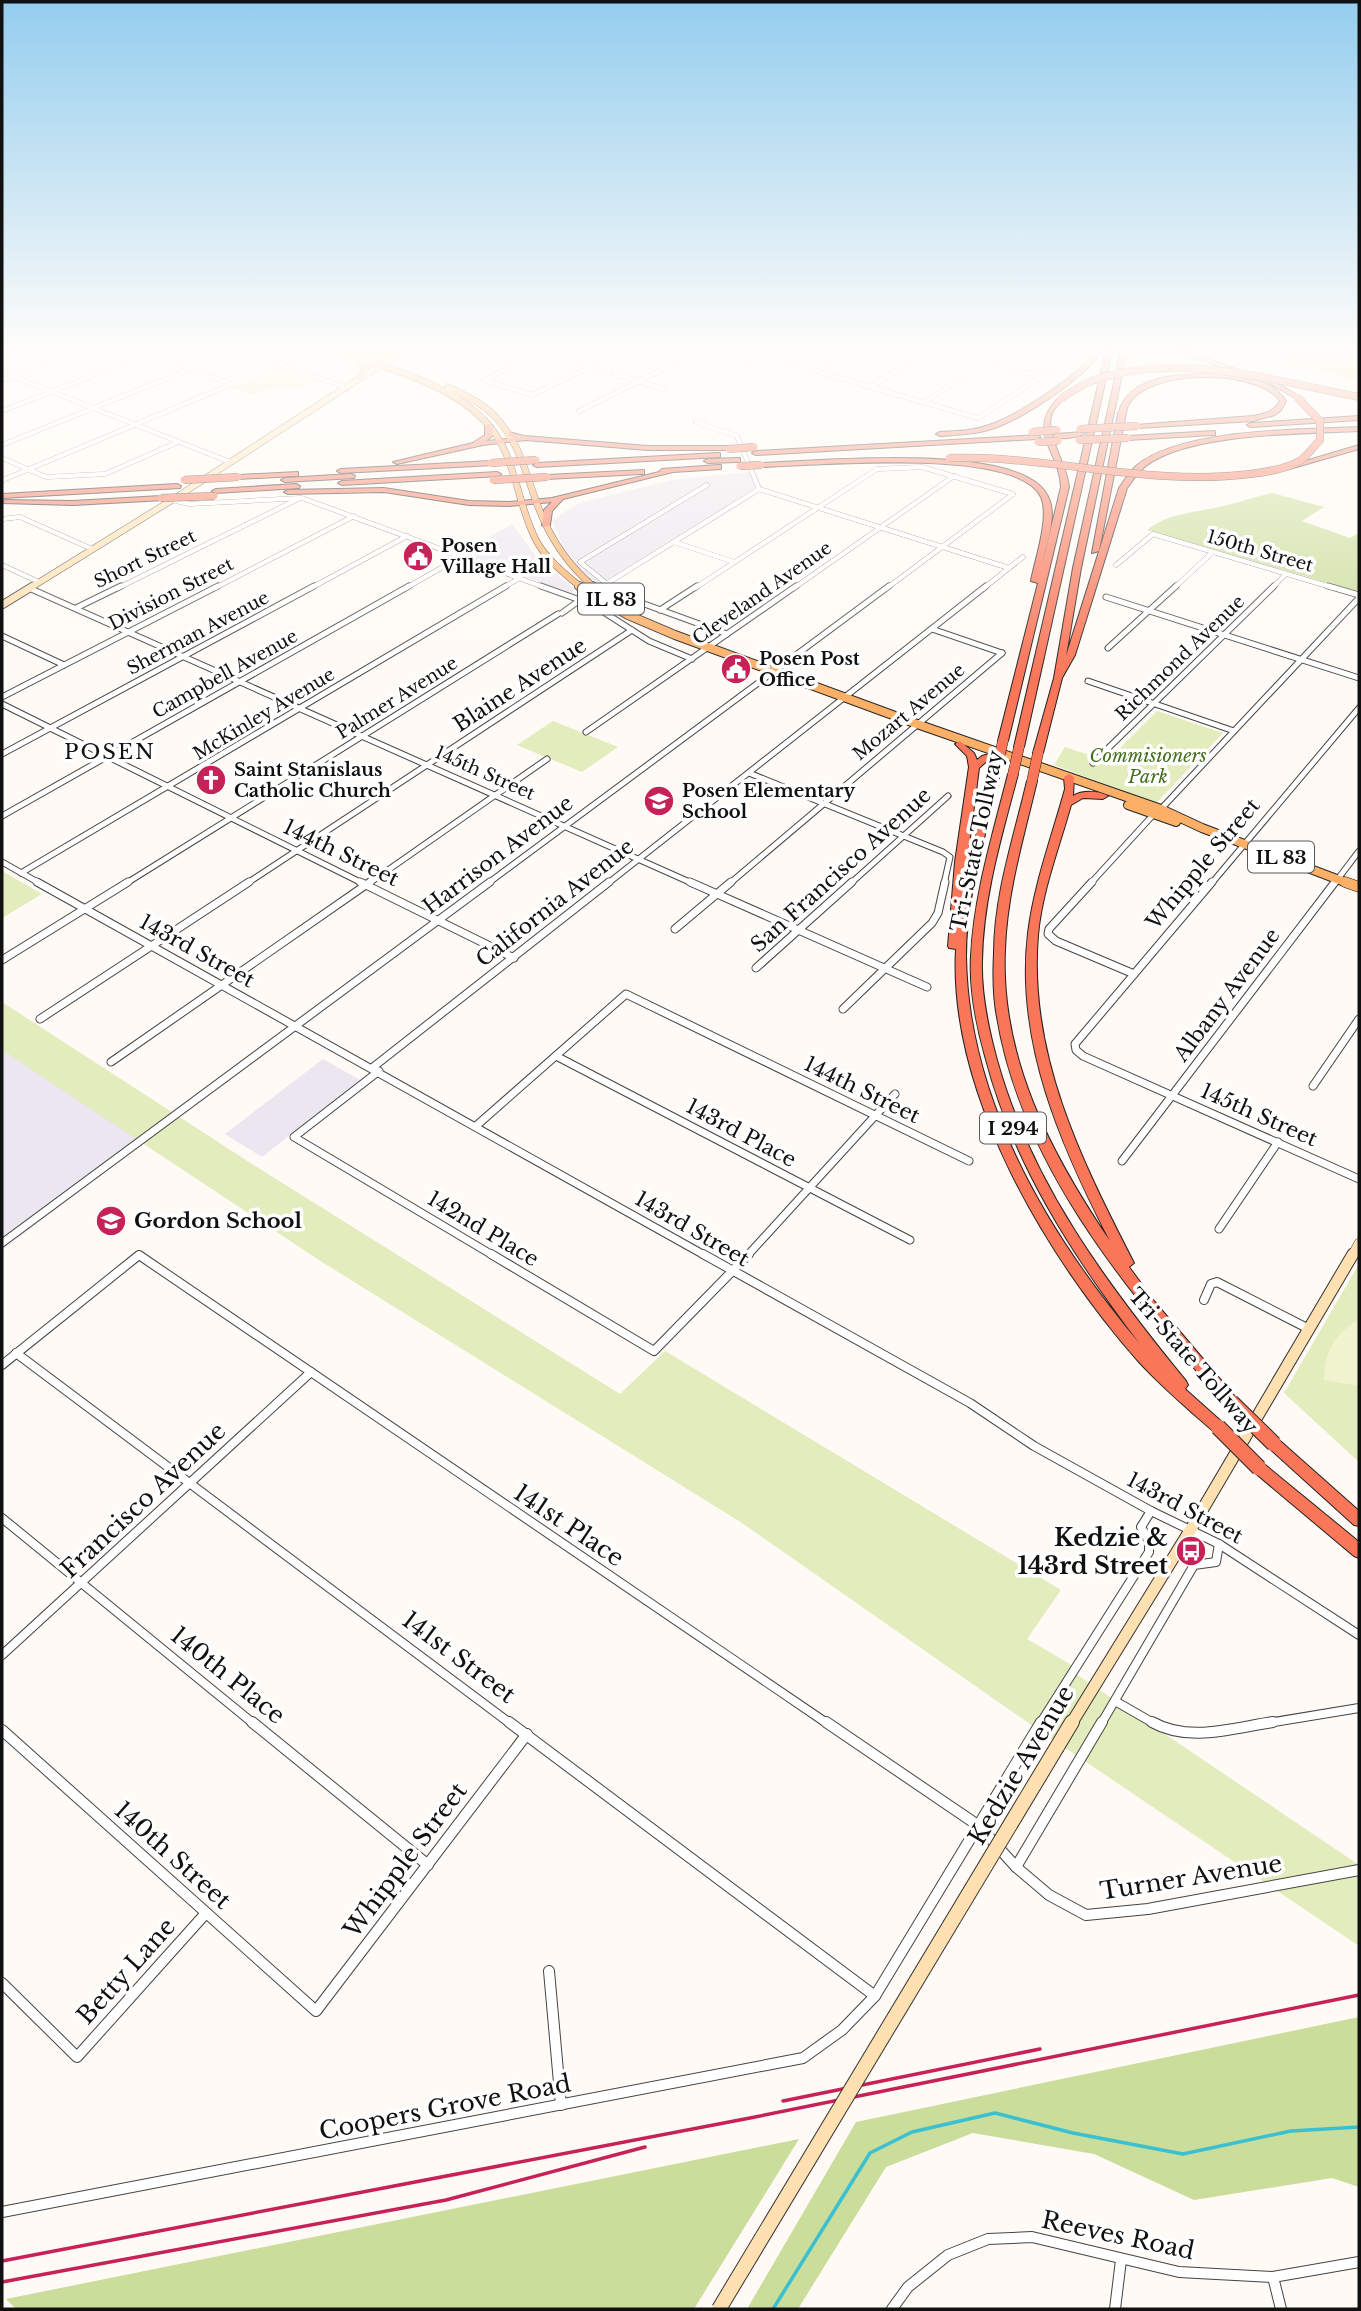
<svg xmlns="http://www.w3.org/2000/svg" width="1361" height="2311" font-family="'Libre Baskerville',serif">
  <rect width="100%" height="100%" fill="#fffaf5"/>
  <g fill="#ebe6ef">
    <polygon points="756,471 762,487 761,492 603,589 584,574 563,546 552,520 579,503 671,480"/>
    <polygon points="512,524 540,562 576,590 570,593 461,553"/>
    <polygon points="2,1050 144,1143 2,1250"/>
    <polygon points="323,1059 360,1080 262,1157 225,1134"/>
  </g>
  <g fill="#e2ecbc">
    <polygon points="280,368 316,381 295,390 280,385 253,395 232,388"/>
    <polygon points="1157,711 1223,733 1156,803 1054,765 1065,747 1107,761"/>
    <polygon points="553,721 618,747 582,772 517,745"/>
    <polygon points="2,871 42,894 2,918"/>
    <polygon points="2,1002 252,1164 620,1394 665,1351 1061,1590 1027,1639 1075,1667 1073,1672 1359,1865 1359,1946 1037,1729 742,1523 322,1262 2,1050"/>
    <polygon points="1359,1264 1359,1462 1284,1393"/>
  </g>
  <g fill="#cbdd9a">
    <polygon points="1241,351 1359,351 1359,380"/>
    <path d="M1272,493L1324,507L1302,521L1350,538L1359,533V592L1147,530C1169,513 1193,513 1219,507C1237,503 1254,497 1272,493Z"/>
    <polygon points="1359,2017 1359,2187 1332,2178 1194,2200 1094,2154 973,2133 886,2167 798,2309 747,2309 856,2122"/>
    <polygon points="799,2139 694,2309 16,2309 6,2299"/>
  </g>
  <path fill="#f0f3ce" d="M1359,1319V1386L1324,1380C1324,1352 1335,1333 1359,1319Z"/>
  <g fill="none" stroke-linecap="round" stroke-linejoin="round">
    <polyline stroke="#3bc0d2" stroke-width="3.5" points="773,2309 870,2153 912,2132 995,2113 1073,2133 1183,2154 1291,2131 1359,2127"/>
    <g stroke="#444" stroke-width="5">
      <g id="street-far4">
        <polyline points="142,351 232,384"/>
        <polyline points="242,351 345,387"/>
        <polyline points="536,351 609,373"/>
        <polyline points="746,351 978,418 1080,351"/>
        <polyline points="946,351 1040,377"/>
        <polyline points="280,364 312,351"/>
        <polyline points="747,366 774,351"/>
        <polyline points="816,371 853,351"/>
        <polyline points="2,372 230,462"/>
        <polyline points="614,374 664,389"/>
        <polyline points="2,380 79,351"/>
        <polyline points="484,380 532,395 622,351"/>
        <polyline points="484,380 544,352"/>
        <polyline points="870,387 930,351"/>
        <polyline points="924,402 1006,351"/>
        <polyline points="2,411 156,351"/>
        <polyline points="579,411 699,351"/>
        <polyline points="696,422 737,436 759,489"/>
        <polyline points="2,445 190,369"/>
        <polyline points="2,458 46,477 105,474 178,442"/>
        <polyline points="3,480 232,384"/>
        <polyline points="759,489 1009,568"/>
        <polyline points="172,500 189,504 302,498 546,588"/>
        <polyline points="2,519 20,517 92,549"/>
        <polyline points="674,542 734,562"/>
        <polyline points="2,565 39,582"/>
        <polyline points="1116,565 1153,534 1334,588"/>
        <polyline points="606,584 759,489"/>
        <polyline points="118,588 298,499"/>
        <polyline points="215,588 354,516"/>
        <polyline points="311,588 407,536"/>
        <polyline points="406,588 462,556"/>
        <polyline points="503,588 521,577"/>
        <polyline points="612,588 580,562 707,485"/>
        <polyline points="695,588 877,469 922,467 1013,494"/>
        <polyline points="794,588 954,476"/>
        <polyline points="887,588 1013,494"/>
        <polyline points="984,588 1023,557"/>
        <polyline points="1174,588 1213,552"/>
        <polyline points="1272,588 1286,574"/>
      </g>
    </g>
    <g stroke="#444" stroke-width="7">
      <g id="street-far3">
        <polyline points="541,586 591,604 649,641 692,659"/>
        <polyline points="609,586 636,601 727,634"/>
        <polyline points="1328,586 1359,595"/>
        <polyline points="29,588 694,884"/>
        <polyline points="1106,597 1359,678"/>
        <polyline points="76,608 121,586"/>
        <polyline points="660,610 697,586"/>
        <polyline points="562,613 580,600"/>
        <polyline points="932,629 1002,653"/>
        <polyline points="2,636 64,665"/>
        <polyline points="1108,648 1176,586"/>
        <polyline points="1088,681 1234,731"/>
        <polyline points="2,697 218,586"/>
        <polyline points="2,704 364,884"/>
        <polyline points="586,732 796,586"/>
        <polyline points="2,754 314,586"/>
        <polyline points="1093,763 1274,586"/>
        <polyline points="749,773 943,852 950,857 944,884"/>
        <polyline points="1161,809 1359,598"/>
        <polyline points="2,816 409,586"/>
        <polyline points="2,862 41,884"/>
        <polyline points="21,873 506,586"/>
        <polyline points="125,884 558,614"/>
        <polyline points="246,884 632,630"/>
        <polyline points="368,884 547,759"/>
        <polyline points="487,884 889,586"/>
        <polyline points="607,884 986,586"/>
        <polyline points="729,884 1002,653"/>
        <polyline points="850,884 948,796"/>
        <polyline points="1090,884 1153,815"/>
        <polyline points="1211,884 1359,708"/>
        <polyline points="1334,884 1359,851"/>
      </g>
    </g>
    <g stroke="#444" stroke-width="9">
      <g id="street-far2">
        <polyline points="37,882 706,1256"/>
        <polyline points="360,882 514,958"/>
        <polyline points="690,882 927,987"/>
        <polyline points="1092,882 1049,929 1048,934 1056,941 1134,974"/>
        <polyline points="1212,882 1075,1044 1076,1050 1083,1056 1359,1179"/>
        <polyline points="675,929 731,882"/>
        <polyline points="2,960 128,882"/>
        <polyline points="756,968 852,882"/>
        <polyline points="843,1009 932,923 938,913 945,882"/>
        <polyline points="40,1019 249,882"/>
        <polyline points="556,1056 910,1240"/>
        <polyline points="111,1062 370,882"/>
        <polyline points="372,1068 609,882"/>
        <polyline points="379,1071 294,1137 494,1256"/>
        <polyline points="1313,1086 1359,1019"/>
        <polyline points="476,1126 626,994 969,1161"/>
        <polyline points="1122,1161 1335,882"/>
        <polyline points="1219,1229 1278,1142"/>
        <polyline points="2,1243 490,882"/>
        <polyline points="747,1256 895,1094"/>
      </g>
    </g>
    <g stroke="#444" stroke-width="10">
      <g id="street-far1">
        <polyline points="491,1254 654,1351 749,1254"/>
        <polyline points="703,1254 970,1403 1034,1446 1151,1511 1219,1544 1359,1635"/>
        <polyline points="1204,1300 1211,1284 1217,1282 1309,1329"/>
        <polyline points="16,1353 511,1724"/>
        <polyline points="2,1365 139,1255 828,1724"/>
        <polyline points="2,1518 254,1724"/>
        <polyline points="2,1655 311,1372"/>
        <polyline points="1115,1701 1155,1724"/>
        <polyline points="1040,1724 1149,1552 1149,1541 1141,1527 1151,1511"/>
        <polyline points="1101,1724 1194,1565 1216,1562 1219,1544"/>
        <polyline points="1262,1724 1359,1708"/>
      </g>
    </g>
    <g stroke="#444" stroke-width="12">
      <g id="street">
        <polyline points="252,1722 428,1865"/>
        <polyline points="509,1722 875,1996"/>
        <polyline points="826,1722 979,1826 1016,1867 1049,1895 1086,1915 1148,1909 1359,1870"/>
        <path d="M1152,1722C1189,1743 1233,1728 1273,1722"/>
        <polyline points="2,1730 316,2011 527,1734"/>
        <polyline points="1016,1867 1102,1722"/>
        <polyline points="549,1971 561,2105"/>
        <polyline points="2,1983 77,2057 206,1913"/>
        <polyline points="2,2212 803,2058 842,2030 875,1996 1041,1722"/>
        <polyline points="1273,2277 1281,2309"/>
        <polyline points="892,2309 908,2287 948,2255 988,2239 1032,2237 1179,2272 1273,2277 1359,2262"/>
        <polyline points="1115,2309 1121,2260"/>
      </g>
    </g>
    <g stroke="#333" stroke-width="7">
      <polyline id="secondary-far4" points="30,588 172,500 402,351"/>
    </g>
    <g stroke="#333" stroke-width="9">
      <polyline id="secondary-far3" points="2,605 33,586"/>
    </g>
    <g stroke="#333" stroke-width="10">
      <polyline id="secondary-far2" points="1352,1256 1359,1243"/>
    </g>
    <g stroke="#333" stroke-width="13">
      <polyline id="secondary-far1" points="1071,1724 1191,1529 1353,1254"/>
    </g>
    <g stroke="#333" stroke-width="16">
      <polyline id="secondary" points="1057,1747 1072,1722"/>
    </g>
    <g stroke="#222" stroke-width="7">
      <g id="primary-far2">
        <path d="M337,351C388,369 446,381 485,421C517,454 516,504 537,542C548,561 565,574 582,588"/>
        <polyline points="368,358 385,358 398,354"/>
        <polyline points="359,360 366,370 360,378"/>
        <path d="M448,387C466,396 485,404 498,420C518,442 525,470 535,498C547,534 565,563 595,588"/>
      </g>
    </g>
    <g stroke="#222" stroke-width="10">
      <g id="primary-far1">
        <polyline points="579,586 628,615 675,635 917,724 1161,809 1202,828 1350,884"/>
        <polyline points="592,586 610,599"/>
        <polyline points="1128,805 1176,822"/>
      </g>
    </g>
    <g stroke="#222" stroke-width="11">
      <polyline id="primary" points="1345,882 1359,887"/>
    </g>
    <g stroke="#222" stroke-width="2">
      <g id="highway">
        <path d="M1096,351H1102C1083,379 1027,416 995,428C977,434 958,435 940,436L936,434L940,432C956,431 973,431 989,425C1018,415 1077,377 1096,351Z"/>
        <polygon points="1106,351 1112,351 1024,747 1019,750 1014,747"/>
        <path d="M1121,351H1127L1081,568L1066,656L1119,488C1124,481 1129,472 1136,466C1181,428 1301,430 1359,427V431C1305,434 1178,432 1140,471C1135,476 1131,483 1127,488L1075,655L1062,678L1043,753L1038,756L1033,753L1054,678L1073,568Z"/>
        <polygon points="1177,351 1187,351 1249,374 1244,375"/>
        <path d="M1215,374C1242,376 1270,377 1286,401L1281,410L1275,415L1253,421L1137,428L1133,426L1135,425L1253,416C1264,414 1274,412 1280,401C1257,368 1142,368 1127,408L1099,551L1092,553L1118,414C1129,374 1181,374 1215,374Z"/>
        <polygon points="1273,381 1299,396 1300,397 1295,398 1271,384 1270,383"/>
        <path d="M1059,397L1064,398C1061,402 1056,406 1053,411C1042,431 1067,463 1069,487L1008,741L1003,744L998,741L1038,583L1031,581C1035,559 1050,517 1041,497C1017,446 813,466 761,467L757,465L761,463C818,461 1014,442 1046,493C1059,512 1047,540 1043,561L1061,487C1059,448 1025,433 1059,397Z"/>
        <polygon points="1359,416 1359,420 1251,427 1247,425 1251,423"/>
        <polygon points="489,424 493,426 492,436 486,441 517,438 509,436 509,432 524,436 648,446 741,446 745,448 741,450 648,450 526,440 483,445 397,464 393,462 473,443 485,435 485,426"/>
        <polygon points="1215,431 1215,435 1212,435 1128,440 1124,438 1128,436"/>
        <path d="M1083,432L1084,434C1077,438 1059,440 1052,436L1056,434Z"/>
        <polygon points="1039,435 1040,437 1036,439 756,455 752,453 756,451"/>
        <polygon points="1359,445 1359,449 1286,470 1282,468"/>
        <polygon points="717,453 720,453 720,457 537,467 533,465 537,463"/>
        <polygon points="740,458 740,462 737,462 708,463 704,461 708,459"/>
        <polygon points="491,461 495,463 494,465 341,473 337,471 341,469"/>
        <polygon points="718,465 721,465 721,469 673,472 563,499 552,511 550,525 546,527 542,525 544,510 552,502 509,506 469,505 384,492 288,494 284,492 288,490 384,488 469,501 509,502 552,498 659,472 662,469"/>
        <polygon points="644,470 644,474 641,474 547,479 543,477 547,475"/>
        <polygon points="298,472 298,476 295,476 238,479 234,477 238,475"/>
        <polygon points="497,472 501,474 500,476 342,485 338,483 342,481"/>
        <polygon points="351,474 355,476 354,478 285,482 281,480 285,478"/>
        <polygon points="177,484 181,486 180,488 2,498 2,494"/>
        <polygon points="296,484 300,486 299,488 216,493 212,491 216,489"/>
        <polygon points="161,496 164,496 164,500 73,505 2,503 5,500 73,501"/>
        <path d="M960,741L974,753L977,760L982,756L1003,750L1008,753L988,760L979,768L963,892L989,779L994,776L997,777L999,779C985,837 966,896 966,956C968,1102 1049,1236 1140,1344C1073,1256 1013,1164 985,1056C976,1024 969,990 971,956C974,894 993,834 1008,774L1013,771L1018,774C1002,835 983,897 982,961C981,994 988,1027 997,1060C1031,1183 1106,1283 1186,1381L1188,1385L1185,1389L1223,1423L1225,1427L1223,1431L1218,1433L1213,1431C1188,1409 1162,1387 1139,1362C1047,1258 948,1093 956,949L949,948L948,946L955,862L969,767L967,756L955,744Z"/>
        <path d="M1069,774L1074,777L1073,796C1082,790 1100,791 1108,796L1103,799L1083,798L1071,805C1059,848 1042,891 1038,935C1028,1054 1081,1160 1134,1263L1129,1267L1154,1301L1236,1398L1238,1402L1236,1406L1231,1408L1226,1406C1130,1292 1022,1169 997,1017C993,997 993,973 994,953C994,895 1014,837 1027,781L1032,778L1037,781C1024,836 1007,892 1005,949C1000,1058 1051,1154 1110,1241C1061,1146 1015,1042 1028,933C1034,884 1052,836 1065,789L1064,777Z"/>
        <polygon points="1274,1438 1279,1440 1359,1511 1359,1526 1354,1525 1269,1448 1267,1444 1269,1440"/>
        <polygon points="1259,1462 1264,1464 1359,1542 1359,1558 1354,1556 1254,1472 1252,1468 1254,1464"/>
      </g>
    </g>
    <use href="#street-far4" stroke="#fff" stroke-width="4.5"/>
    <use href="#street-far3" stroke="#fff" stroke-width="5"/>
    <use href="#street-far2" stroke="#fff" stroke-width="7"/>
    <use href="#street-far1" stroke="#fff" stroke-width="8"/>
    <use href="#street" stroke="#fff" stroke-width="10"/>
    <use href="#secondary-far4" stroke="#ffe0b0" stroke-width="6"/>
    <use href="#secondary-far3" stroke="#ffe0b0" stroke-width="7"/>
    <use href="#secondary-far2" stroke="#ffe0b0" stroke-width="9"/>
    <use href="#secondary-far1" stroke="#ffe0b0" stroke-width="11"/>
    <use href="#secondary" stroke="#ffe0b0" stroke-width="14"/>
    <use href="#primary-far2" stroke="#fcaf67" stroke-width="6"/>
    <use href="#primary-far1" stroke="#fcaf67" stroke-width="8"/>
    <use href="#primary" stroke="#fcaf67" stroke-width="10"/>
    <use href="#highway" fill="#f97659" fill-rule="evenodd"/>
    <g stroke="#c72258" stroke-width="3.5">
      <polyline points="783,2101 1040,2049"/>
      <polyline points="2,2261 750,2118 1359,1995"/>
      <polyline points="2,2282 446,2200 645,2147"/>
    </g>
    <g stroke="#333" stroke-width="16" stroke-linecap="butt">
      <polyline id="secondary-bridge" points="719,2309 1057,1747"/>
    </g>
    <g stroke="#222" stroke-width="8" stroke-linecap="butt">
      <g id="highway-bridge-far2">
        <path d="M1061,398C1072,392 1082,384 1094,380C1178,351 1275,381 1359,397"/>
        <polyline points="1080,429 1137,426"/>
        <polyline points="1032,432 1057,430"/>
        <polyline points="1079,440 1128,438"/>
        <polyline points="1038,442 1058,441"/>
        <polyline points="729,449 754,447"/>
        <path d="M949,458C1050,455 1149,487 1250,474C1266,472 1288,469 1301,460C1308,455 1314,446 1320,440V421L1297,397"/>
        <polyline points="491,463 536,460"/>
        <polyline points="740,466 761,465"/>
        <polyline points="184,480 238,477"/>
        <polyline points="493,480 547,477"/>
        <polyline points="161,498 214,496"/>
      </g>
    </g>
    <g stroke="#222" stroke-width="11" stroke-linecap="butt">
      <g id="highway-bridge-far1">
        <polyline points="1013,774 1019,747"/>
        <polyline points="994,779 1003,741"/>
        <polyline points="1032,781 1038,753"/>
      </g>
    </g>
    <g stroke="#222" stroke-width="17" stroke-linecap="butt">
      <g id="highway-bridge">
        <polyline points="1231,1402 1274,1444"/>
        <polyline points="1218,1427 1259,1468"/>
      </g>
    </g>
    <use href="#secondary-bridge" stroke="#ffe0b0" stroke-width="14"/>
    <use href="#highway-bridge-far2" stroke="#f97659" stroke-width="7"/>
    <use href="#highway-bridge-far1" stroke="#f97659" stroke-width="10"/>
    <use href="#highway-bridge" stroke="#f97659" stroke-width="15"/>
  </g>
  <linearGradient id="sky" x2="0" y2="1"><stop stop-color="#94cdee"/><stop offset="0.52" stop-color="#fffdfa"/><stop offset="1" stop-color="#fffdfa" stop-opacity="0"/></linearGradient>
  <rect width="1361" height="675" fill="url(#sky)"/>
  <defs>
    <g id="civic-disc" transform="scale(1.575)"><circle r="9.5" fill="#c72258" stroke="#fff"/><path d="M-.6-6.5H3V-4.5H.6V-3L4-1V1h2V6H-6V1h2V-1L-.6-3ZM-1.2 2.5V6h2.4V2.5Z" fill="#fff"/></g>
    <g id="church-disc" transform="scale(1.575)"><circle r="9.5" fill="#c72258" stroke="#fff"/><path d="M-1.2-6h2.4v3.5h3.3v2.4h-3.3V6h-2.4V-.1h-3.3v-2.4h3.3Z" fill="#fff"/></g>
    <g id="school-disc" transform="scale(1.575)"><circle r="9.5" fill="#c72258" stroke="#fff"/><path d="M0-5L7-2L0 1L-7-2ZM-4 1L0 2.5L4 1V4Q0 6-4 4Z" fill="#fff"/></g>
    <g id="bus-disc" transform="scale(1.575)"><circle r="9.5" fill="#c72258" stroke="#fff"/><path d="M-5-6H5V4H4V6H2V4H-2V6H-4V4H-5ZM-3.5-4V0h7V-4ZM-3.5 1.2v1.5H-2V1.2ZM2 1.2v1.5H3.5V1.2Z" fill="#fff"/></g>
  </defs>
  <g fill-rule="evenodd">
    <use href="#civic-disc" x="418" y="556"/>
    <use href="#civic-disc" x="736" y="669"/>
    <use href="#church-disc" x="211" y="780"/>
    <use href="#school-disc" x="659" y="801"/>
    <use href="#school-disc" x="111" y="1221"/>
    <use href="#bus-disc" x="1191" y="1551"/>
  </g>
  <g text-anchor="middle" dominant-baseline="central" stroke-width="7" stroke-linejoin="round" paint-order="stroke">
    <g font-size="18" font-weight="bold" fill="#111" stroke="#fff" text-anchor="start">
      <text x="441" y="546">Posen<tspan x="441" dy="21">Village Hall</tspan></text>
      <text x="759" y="659">Posen Post<tspan x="759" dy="21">Office</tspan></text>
      <text x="234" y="770">Saint Stanislaus<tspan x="234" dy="21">Catholic Church</tspan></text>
      <text x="682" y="791">Posen Elementary<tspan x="682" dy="21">School</tspan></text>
    </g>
    <g font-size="18" fill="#111" stroke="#fff">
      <text transform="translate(1260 551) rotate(16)">150th Street</text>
      <text transform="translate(145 559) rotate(-26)">Short Street</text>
      <text transform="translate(762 593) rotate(-35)">Cleveland Avenue</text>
      <text transform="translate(171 594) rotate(-27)">Division Street</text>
      <text transform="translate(198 633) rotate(-28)">Sherman Avenue</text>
      <text transform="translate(1180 658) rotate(-44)">Richmond Avenue</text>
      <text transform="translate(225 674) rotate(-29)">Campbell Avenue</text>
      <text transform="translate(397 698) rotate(-32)">Palmer Avenue</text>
      <text transform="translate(909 712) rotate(-40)">Mozart Avenue</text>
      <text transform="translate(264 714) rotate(-31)">McKinley Avenue</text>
      <text transform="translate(485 773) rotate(24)">145th Street</text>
    </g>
    <g font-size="18" font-style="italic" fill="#446d1d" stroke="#fff">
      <text x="1148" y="756">Commisioners<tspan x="1148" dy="21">Park</tspan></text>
    </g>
    <g fill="#fff" stroke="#585858" stroke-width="2">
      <rect x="578" y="583.5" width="66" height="31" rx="5"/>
      <rect x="1248" y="841.5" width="66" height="31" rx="5"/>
      <rect x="980" y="1112.5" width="66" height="31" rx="5"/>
    </g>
    <g font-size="19" font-weight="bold" fill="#111">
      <text x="611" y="599">IL 83</text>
      <text x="1281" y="857">IL 83</text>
      <text x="1013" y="1128">I 294</text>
    </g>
    <g font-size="21" fill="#111" stroke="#fff">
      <text transform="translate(520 685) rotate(-33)">Blaine Avenue</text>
      <text transform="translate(977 841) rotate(-78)">Tri-State Tollway</text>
      <text transform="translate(341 853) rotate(26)">144th Street</text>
      <text transform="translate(498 855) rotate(-37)">Harrison Avenue</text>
      <text transform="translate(1203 864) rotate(-50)">Whipple Street</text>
      <text transform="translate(841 870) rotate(-42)">San Francisco Avenue</text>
      <text transform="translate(555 903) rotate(-38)">California Avenue</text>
      <text transform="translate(197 951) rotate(29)">143rd Street</text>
      <text transform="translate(1227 995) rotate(-53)">Albany Avenue</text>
      <text transform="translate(862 1090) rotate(26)">144th Street</text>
      <text transform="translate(1259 1115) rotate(24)">145th Street</text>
      <text transform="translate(741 1133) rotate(28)">143rd Place</text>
      <text transform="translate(483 1229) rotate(31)">142nd Place</text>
      <text transform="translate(692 1229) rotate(30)">143rd Street</text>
      <text transform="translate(1193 1361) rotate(49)">Tri-State Tollway</text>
      <text transform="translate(1185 1508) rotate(28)">143rd Street</text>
    </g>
    <g font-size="21" letter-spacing="2" fill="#111" stroke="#fff">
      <text x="110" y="752">POSEN</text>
    </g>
    <g font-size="21" font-weight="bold" fill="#111" stroke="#fff" text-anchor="start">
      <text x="134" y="1221">Gordon School</text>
    </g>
    <g font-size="24" fill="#111" stroke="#fff">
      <text transform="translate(143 1500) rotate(-43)">Francisco Avenue</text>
      <text transform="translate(569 1525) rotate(34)">141st Place</text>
      <text transform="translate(459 1657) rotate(37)">141st Street</text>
      <text transform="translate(228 1675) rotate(39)">140th Place</text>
      <text transform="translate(1021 1765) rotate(-59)">Kedzie Avenue</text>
      <text transform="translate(173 1855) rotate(42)">140th Street</text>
      <text transform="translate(405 1860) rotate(-53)">Whipple Street</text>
      <text transform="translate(1191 1877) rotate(-9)">Turner Avenue</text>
      <text transform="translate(126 1971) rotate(-48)">Betty Lane</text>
      <text transform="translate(445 2107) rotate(-11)">Coopers Grove Road</text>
      <text transform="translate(1118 2235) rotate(12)">Reeves Road</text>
    </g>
    <g font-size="24" font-weight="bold" fill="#111" stroke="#fff" text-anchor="end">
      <text x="1168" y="1537">Kedzie &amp;<tspan x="1168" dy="28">143rd Street</tspan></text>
    </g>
  </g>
  <rect width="1361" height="2311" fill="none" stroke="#111111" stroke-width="7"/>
</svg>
